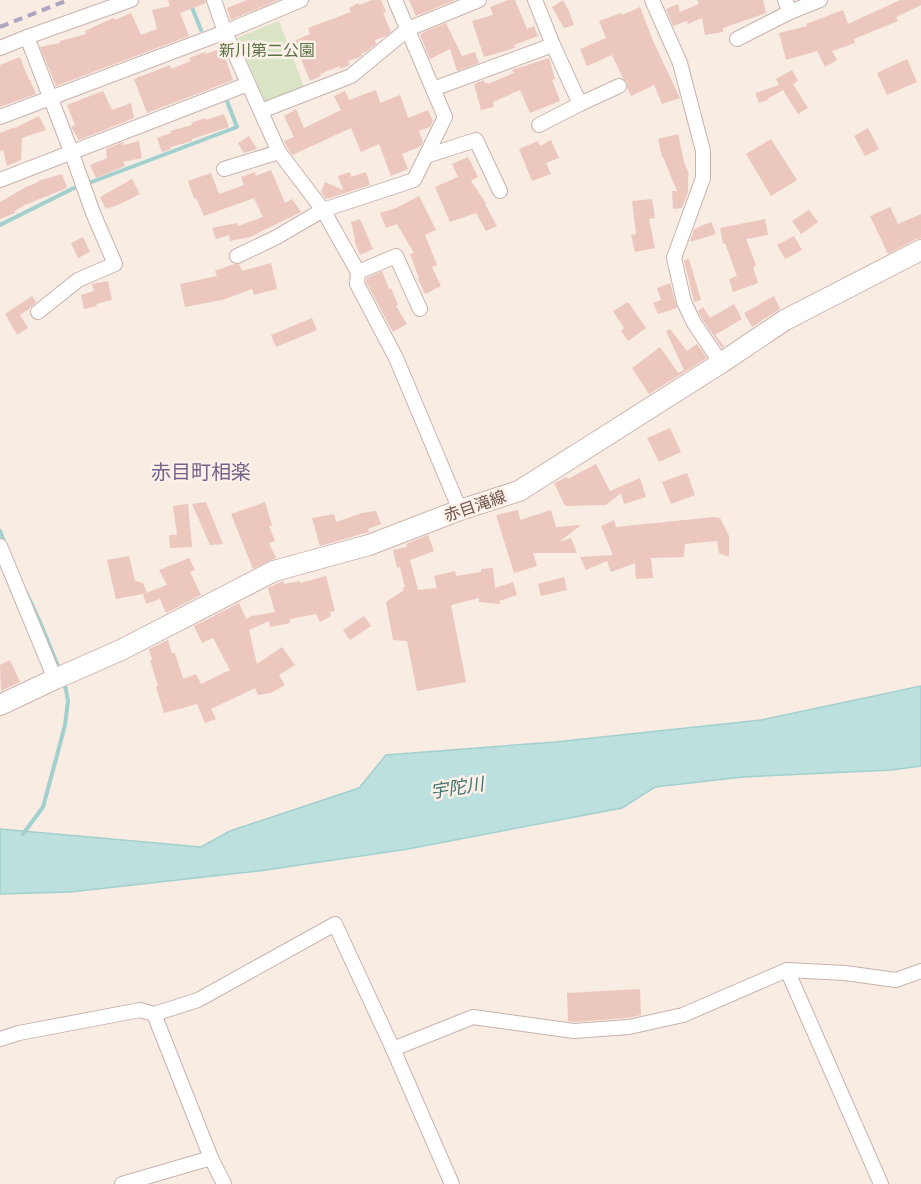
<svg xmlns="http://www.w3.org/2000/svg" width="921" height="1184" font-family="Arial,'Noto Sans JP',sans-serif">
  <rect width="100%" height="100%" fill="#f9ece3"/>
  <polygon fill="#d8e4c4" points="279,21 304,87 266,103 237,38"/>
  <polygon fill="#bbe0de" stroke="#a2d0ce" stroke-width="1.5" points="921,686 921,766 892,770 743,777 655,787 622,808 408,849 259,871 70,892 0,894 0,829 201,847 230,831 359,788 386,755 555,742 761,720"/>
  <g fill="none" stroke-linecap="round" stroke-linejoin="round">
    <g stroke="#a2d0ce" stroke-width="4">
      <polyline points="189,0 201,30"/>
      <polyline points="89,183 237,127 225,96"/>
      <polyline points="0,225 74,188"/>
      <polyline points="0,531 5,544"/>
      <polyline points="26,592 40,622 60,671"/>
      <polyline points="23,834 43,807 56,759 65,725 68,701 64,680"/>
    </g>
  </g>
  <g fill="#ebc7be">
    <polygon points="168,0 205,0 206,3 180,13 189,36 56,86 40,47 60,43 60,41 86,34 85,31 104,22 114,18 115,20 131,13 141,35 157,29 152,10 170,6"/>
    <polygon points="247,0 278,0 231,20 227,8"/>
    <polygon points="372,0 381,0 386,12 383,13 391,32 386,36 375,40 376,44 366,52 362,53 362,55 360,57 348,61 350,65 340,69 340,66 320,74 321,76 310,81 298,52 296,53 292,42 310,34 308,28 351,12 349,8 358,3 359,5"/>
    <polygon points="409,0 455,0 416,16"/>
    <polygon points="508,0 515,0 527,29 534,26 538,36 514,45 515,48 484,57 472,21 493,15 490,7"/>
    <polygon points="563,0 569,11 574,25 564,28 552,7"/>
    <polygon points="697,0 763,0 766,13 723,28 723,32 705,35 702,18 688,24 687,21 673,26 666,9 678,4 680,12 699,4"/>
    <polygon points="900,0 921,0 921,5 896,17 898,21 854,39 855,43 832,51 837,60 825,67 817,51 786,60 779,33 807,26 806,24 843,10 848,24"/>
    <polygon points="640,7 653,41 680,98 662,104 654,85 631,96 627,88 627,83 623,78 612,55 587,66 580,49 606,38 599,21 621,13 622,15"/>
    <polygon points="446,23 462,56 475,52 479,63 457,71 450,49 430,59 420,35 424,32"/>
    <polygon points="222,48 233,80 147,113 134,79 170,65 171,69 191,61 189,58 205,52 206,54"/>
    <polygon points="20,57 29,80 30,80 36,94 0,107 0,65"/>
    <polygon points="549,58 555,79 552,80 560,101 530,113 520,90 493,102 494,107 481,110 474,84 484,80 485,83 487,83 488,84 514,73 512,70"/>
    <polygon points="907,59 917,82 887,95 877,73"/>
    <polygon points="792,70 798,81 793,84 808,108 798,114 783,90 767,99 768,100 759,103 755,93 779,85 776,79"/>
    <polygon points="376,90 380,103 400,95 408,118 428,110 433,121 430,127 419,131 423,142 421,146 402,154 408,169 391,176 379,144 361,152 351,128 292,155 287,147 284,141 294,137 284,116 296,109 304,128 341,110 334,96 345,91 349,100"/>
    <polygon points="103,91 112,110 131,103 134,118 79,140 71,127 75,125 67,105"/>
    <polygon points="224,114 229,127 192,139 192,141 171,147 171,149 162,152 157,138 171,133 170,131 192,125 191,123 205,118 206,120"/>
    <polygon points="39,116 46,130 22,138 21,160 7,166 3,150 0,151 0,133 15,127 15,128"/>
    <polygon points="868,128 879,149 865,156 854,136"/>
    <polygon points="678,134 684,162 689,175 688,176 688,192 682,208 673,209 672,191 677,191 663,157 662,157 658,139"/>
    <polygon points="249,136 257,149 244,153 238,143"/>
    <polygon points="771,139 797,180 771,196 746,154"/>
    <polygon points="551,140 559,158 546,163 551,174 532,181 519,149 538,141 540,146"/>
    <polygon points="139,141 142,158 123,162 125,166 96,178 90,165 107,158 106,149 123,142 124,145"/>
    <polygon points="468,157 478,177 471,181 486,203 485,204 497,226 486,231 476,213 450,222 435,187 458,177 452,164"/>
    <polygon points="271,170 285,203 292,199 301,212 250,237 230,241 229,235 216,239 212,228 237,223 238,226 263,217 254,198 204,216 196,198 194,199 188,181 211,173 219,194 244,185 241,177 255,172 256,176"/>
    <polygon points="350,172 351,177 366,172 370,185 326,199 321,192 325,182 343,190 338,176"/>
    <polygon points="62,174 67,188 25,205 14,211 15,213 0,219 0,202 26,187 39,182 38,181"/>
    <polygon points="132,179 140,194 120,204 106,209 100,197"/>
    <polygon points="419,196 436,230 425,235 437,265 432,267 441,286 425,294 418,279 419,278 410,254 414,253 397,224 386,228 380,213 396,208"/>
    <polygon points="652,199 655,218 649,219 655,248 635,252 631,235 636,234 632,201"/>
    <polygon points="890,207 898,224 921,214 921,238 916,239 888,254 870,216"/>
    <polygon points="809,210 818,222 801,234 792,221"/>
    <polygon points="360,219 373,249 360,255 354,240 355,239 351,222"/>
    <polygon points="765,219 768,235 746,239 756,265 753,267 758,283 733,292 729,279 737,276 725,243 723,244 720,228"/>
    <polygon points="711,222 716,234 690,242 694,229"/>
    <polygon points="794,236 802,250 785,259 777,245"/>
    <polygon points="83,237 90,252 78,258 71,243"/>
    <polygon points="689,259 701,300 694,302 684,260"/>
    <polygon points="271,263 277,289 254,295 252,289 222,300 185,307 180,284 217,276 215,271 234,264 239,264 242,271"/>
    <polygon points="382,271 389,289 391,288 398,305 396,306 407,324 393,332 366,282 367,278"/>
    <polygon points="108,281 112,300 96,304 97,306 84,309 81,295 94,291 92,284"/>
    <polygon points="670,283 677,308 658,314 653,303 661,300 657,288"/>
    <polygon points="32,296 36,302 29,309 20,315 28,328 17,335 5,314"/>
    <polygon points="774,296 780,309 752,327 744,313"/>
    <polygon points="628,302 646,328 628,341 621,331 624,328 613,311"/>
    <polygon points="734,304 742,319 715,335 724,346 722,348 702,319 698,311 703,307 710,318"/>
    <polygon points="312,318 317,330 276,347 271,335"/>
    <polygon points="670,329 687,351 697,344 707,358 649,394 632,368 660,347 678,373 684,370 666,331"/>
    <polygon points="670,428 681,452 659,462 647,438"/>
    <polygon points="596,464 610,491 640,478 646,497 624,504 621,493 606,505 565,506 554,483 567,477 568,479"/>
    <polygon points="687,473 695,495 671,504 662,482"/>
    <polygon points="206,502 223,544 210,545 192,504"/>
    <polygon points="265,502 272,526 269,526 275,541 269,543 276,558 253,569 231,514"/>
    <polygon points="188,504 192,547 170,548 169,535 177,535 173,506"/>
    <polygon points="518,510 520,520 551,510 556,527 581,525 559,542 571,538 577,553 533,553 537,566 514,573 496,515"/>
    <polygon points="376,511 381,524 368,529 369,532 320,546 312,518 334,514 336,522 362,513"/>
    <polygon points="714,517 720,518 729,536 729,557 719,553 717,541 685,544 684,557 651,558 653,578 636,579 635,563 611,572 607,561 586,570 580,557 613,555 601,526 614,520 616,527"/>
    <polygon points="428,535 434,551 410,560 418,590 437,588 434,576 455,571 456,576 481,572 481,569 493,568 495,588 513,582 517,595 499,601 500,604 479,602 479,598 451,605 466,682 417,691 407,641 393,640 386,602 404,590 403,587 405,587 400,567 397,568 393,550 407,547 406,544"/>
    <polygon points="129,556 135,581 143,583 147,593 116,599 107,560"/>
    <polygon points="189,558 195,570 190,572 201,595 166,613 160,599 146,604 143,594 167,585 159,570"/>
    <polygon points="326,576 335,611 330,612 331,616 320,622 316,614 290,619 290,623 270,627 269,621 249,630 257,664 282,647 295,665 279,675 285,685 271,693 258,695 255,688 211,709 216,719 205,723 197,704 164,713 156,687 158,686 150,660 152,660 149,649 168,640 172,653 175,653 183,679 196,674 201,684 230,670 213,638 202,643 194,626 239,603 246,619 252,616 275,612 268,588 283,581 284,584 300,581 300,583"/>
    <polygon points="564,577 567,590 541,596 538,584"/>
    <polygon points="364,616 371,626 350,640 343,630"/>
    <polygon points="10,660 20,682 1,691 0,665"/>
    <polygon points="640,989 641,1015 628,1018 574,1022 568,1021 567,993"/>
  </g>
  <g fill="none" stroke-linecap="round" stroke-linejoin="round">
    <g stroke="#c8b3ac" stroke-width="16">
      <g id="street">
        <polyline points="214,0 225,32 279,152 323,210 358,272 357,284 396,358 460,510"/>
        <polyline points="652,0 680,63 703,151 703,178 674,258 684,302 694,323 721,363"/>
        <polyline points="785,0 790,12 820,0"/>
        <polyline points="27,37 71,151 93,213 115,264 78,280 38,312"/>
        <polyline points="737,39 790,12"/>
        <polyline points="0,48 27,37 131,0"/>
        <polyline points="433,89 553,45 535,0"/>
        <polyline points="580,104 619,86"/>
        <polyline points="261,111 351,76 408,29 479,0"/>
        <polyline points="0,117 225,32 301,0"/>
        <polyline points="539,125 580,104 553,45"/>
        <polyline points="426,156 476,140 500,191"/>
        <polyline points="224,169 279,152"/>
        <polyline points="0,180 248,84"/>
        <polyline points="237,256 275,238 323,210 414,180 445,117 395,0"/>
        <polyline points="358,272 396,256 420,309"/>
        <polyline points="0,546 55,679"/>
        <polyline points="787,970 881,1184"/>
        <polyline points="154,1014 211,1158 224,1184"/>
        <polyline points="0,1039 19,1033 140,1010 154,1014 198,1000 335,924 393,1049 452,1184"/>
        <polyline points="393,1049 473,1017 574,1031 629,1027 683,1015 787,970 845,973 896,980 921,971"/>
        <polyline points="122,1184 211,1158"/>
      </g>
    </g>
    <g stroke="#cdb4ac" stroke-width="22">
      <polyline id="secondary" points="0,705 55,679 121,650 274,571 369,545 460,510 519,491 721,363 785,320 921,250"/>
    </g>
    <use href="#street" stroke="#fff" stroke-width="14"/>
    <use href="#secondary" stroke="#fff" stroke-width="20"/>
    <polyline stroke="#aea4c0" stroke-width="4" stroke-dasharray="9 6" stroke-linecap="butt" points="0,27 68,0"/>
  </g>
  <g text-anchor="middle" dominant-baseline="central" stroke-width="5" stroke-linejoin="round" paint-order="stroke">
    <g font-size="16" fill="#5c7246" stroke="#fcf1e9">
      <text x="267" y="50">新川第二公園</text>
    </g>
    <g font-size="16" fill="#6e524d" stroke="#fcf1e9">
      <text transform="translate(475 506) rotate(-19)">赤目滝線</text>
    </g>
    <g font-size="18" font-style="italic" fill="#427270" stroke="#fcf1e9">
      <text transform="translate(457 788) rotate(-9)">宇陀川</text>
    </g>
    <g font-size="20" fill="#76658a" stroke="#fcf1e9">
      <text x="201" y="472">赤目町相楽</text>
    </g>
  </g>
</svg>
